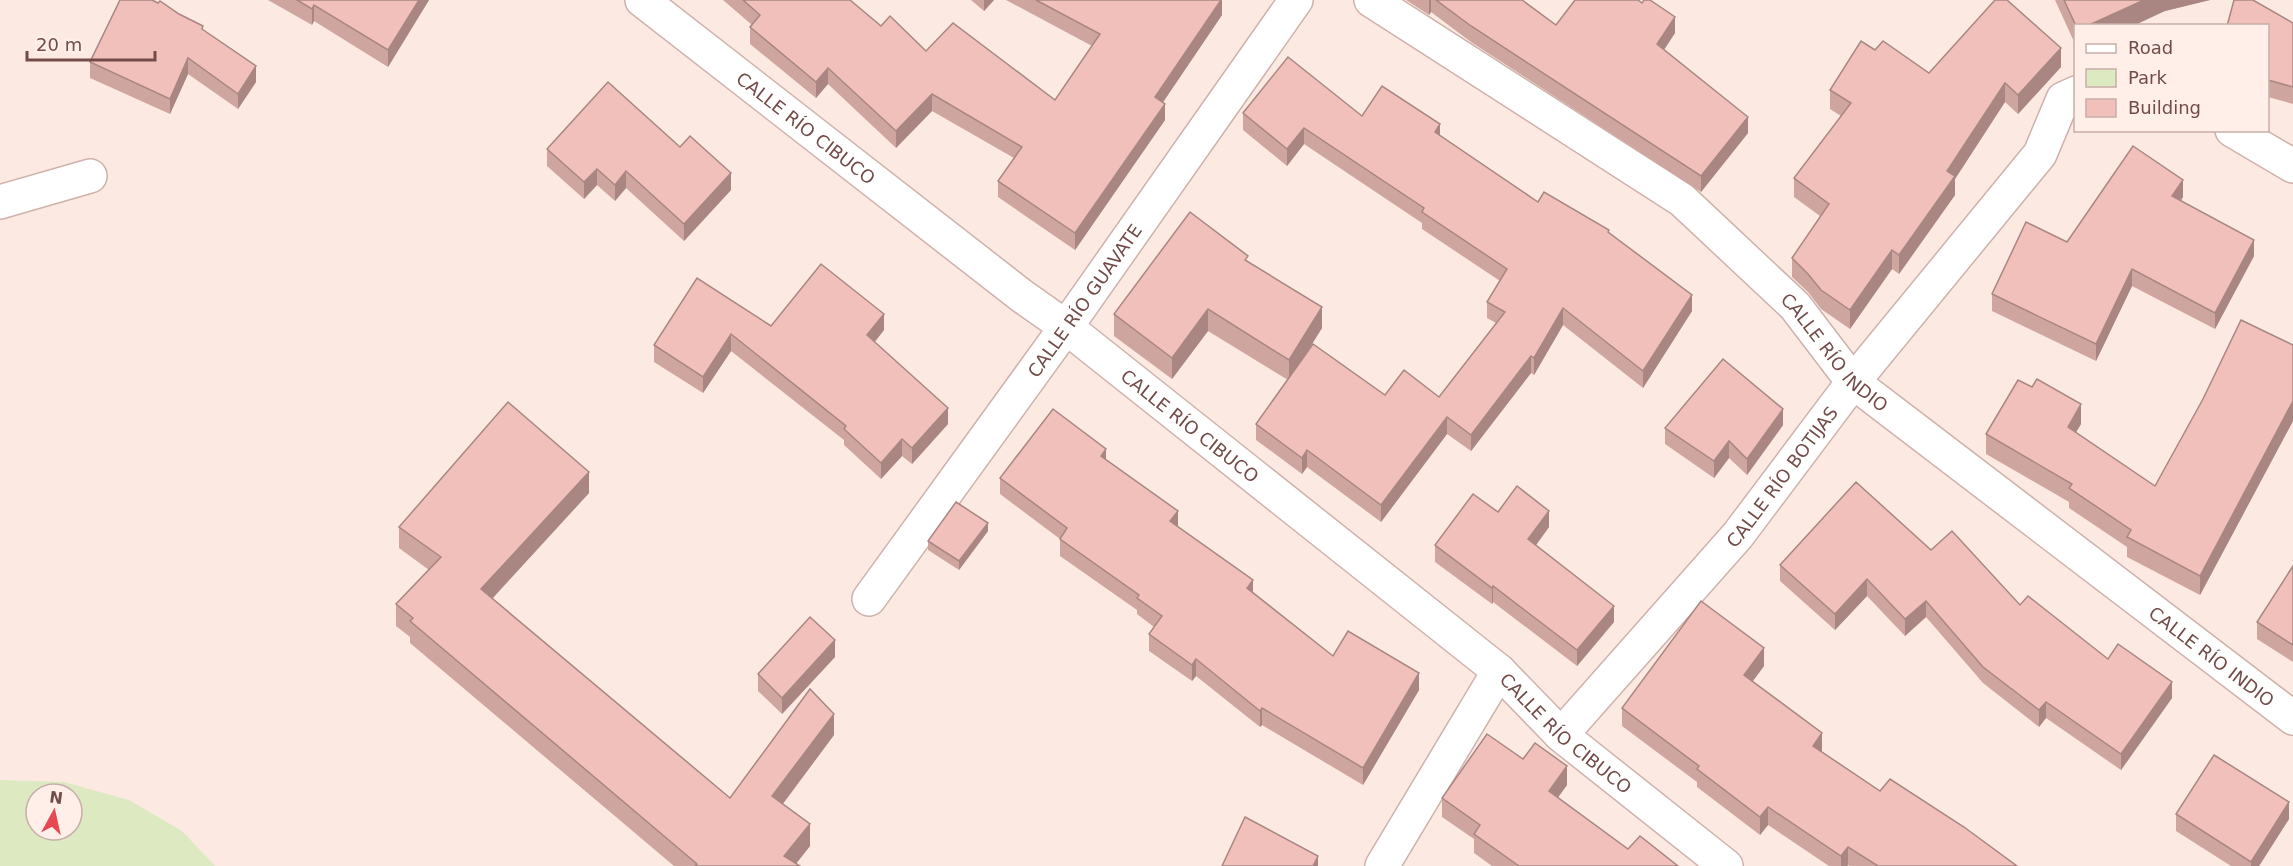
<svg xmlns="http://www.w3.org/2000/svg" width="2293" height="866" font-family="'DejaVu Sans',sans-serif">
  <rect width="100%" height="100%" fill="#fceae2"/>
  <path fill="#dce9c1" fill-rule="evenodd" d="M0,780L64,782L129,800L182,831L215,866H0ZM36,794H72V830H36Z"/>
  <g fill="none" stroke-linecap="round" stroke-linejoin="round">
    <g stroke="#cfb1ac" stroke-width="36">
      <g id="minor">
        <path id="s1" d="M642,0L1022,296L1066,327L1499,671L1561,735L1726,866"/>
        <path id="s2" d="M1371,0L1682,200L1795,306L1853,382L2293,718"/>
        <polyline points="2232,130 2293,166"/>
        <polyline points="0,202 90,176"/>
        <path id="s3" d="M869,599L1066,327L1296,0"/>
        <path id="s4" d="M1561,735L1738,535L1853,382L2040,154L2063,99L2076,93"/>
        <polyline points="1382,866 1499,671"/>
      </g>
    </g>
    <use href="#minor" stroke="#fff" stroke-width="33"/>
  </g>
  <g fill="#cfa5a0">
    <polygon points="268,0 429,0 388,67 314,21 312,25"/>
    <polygon points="723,0 850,0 881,26 926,51 1055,100 1092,46 1006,0 1222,0 1222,15 1163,102 1165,120 1075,250 998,197 998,181 1014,158 932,111 896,148 828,84 816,98 750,44 750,27 752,25"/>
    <polygon points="971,0 994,0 984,11"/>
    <polygon points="1406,0 1522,0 1556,25 1675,33 1664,50 1748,133 1701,192 1471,42 1431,12 1429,15"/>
    <polygon points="2055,0 2210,0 2165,11 2076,26 2076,46"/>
    <polygon points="2293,23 2293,104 2268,97 2268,26"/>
    <polygon points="203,30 256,82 238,109 188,74 170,114 90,78 90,62"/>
    <polygon points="1875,50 1929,73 2061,67 2018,114 2005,102 1955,179 1955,195 1899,274 1892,269 1850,329 1821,309 1808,292 1792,277 1792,258 1820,216 1794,197 1794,178 1841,116 1830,109 1830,90"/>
    <polygon points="1243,113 1362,116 1440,136 1538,202 1609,233 1692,311 1643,388 1563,325 1534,375 1531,373 1471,451 1447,434 1381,522 1307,467 1302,474 1256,440 1256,424 1288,380 1208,331 1172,379 1114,336 1114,314 1248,262 1322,328 1305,355 1385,395 1439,397 1496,323 1487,318 1487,302 1500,281 1422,229 1422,223 1304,144 1287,166 1243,130"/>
    <polygon points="680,147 731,190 684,241 626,188 615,201 597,185 584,199 547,166 547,149"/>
    <polygon points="2183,197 2181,201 2254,256 2215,329 2132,286 2096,361 1992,311 1992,294 2067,242"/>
    <polygon points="771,326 884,330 874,342 948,424 912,464 902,456 881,479 844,445 844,440 731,351 703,393 654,362 654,345"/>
    <polygon points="2293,345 2293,421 2200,595 2127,557 2127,547 2069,508 2069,502 1986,454 1986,434 2081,424 2076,432 2155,486"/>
    <polygon points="1783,425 1747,475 1729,458 1714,478 1665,444 1665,428"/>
    <polygon points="1106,460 1178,526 1253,592 1333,656 1419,690 1363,785 1262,725 1260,727 1196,676 1192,681 1149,651 1149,634 1154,627 1137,614 1137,610 1060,556 1060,539 1000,494 1000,478"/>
    <polygon points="589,493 492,598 730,798 834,735 783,804 810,846 796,864 800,866 674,866 410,643 410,637 396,626 396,604 429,570 399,548 399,527"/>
    <polygon points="1498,512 1549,527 1536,545 1614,622 1577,666 1493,602 1492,604 1435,562 1435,545"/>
    <polygon points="988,531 959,570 928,550 928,541"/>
    <polygon points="1931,550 2172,698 2121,770 2046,718 2039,727 1983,683 1926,617 1905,636 1867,596 1835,630 1780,581 1780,565"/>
    <polygon points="2293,566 2293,662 2257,639 2257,622"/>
    <polygon points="835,657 782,714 758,691 758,674"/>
    <polygon points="1764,666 1752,682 1822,751 1822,752 1880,791 2017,866 1850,866 1848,865 1847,866 1829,866 1768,825 1760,835 1697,787 1697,782 1622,726 1622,708"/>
    <polygon points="1523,759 1567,785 1558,797 1628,849 1678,866 1492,866 1474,853 1474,839 1442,817 1442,798"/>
    <polygon points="2176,814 2289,819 2259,866 2231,866 2176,831"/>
  </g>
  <g fill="#a98682">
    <polygon points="419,0 429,0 388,67 388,50"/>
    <polygon points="984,0 994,0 984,11"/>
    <polygon points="1221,0 1222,0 1222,15 1155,114 1155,97"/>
    <polygon points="1429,0 1431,0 1431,12 1429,15"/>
    <polygon points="2144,0 2210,0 2165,11 2133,26 2087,26"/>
    <polygon points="314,5 314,21 312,25 312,9"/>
    <polygon points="1675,17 1675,33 1657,60 1657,44"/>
    <polygon points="2061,48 2061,67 2018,114 2018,95"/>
    <polygon points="188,58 188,74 170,114 170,99"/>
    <polygon points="256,66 256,82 238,109 238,94"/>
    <polygon points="828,68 828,84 816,98 816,82"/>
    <polygon points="2005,83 2005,102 1955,179 1955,195 1899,274 1899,255 1947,171"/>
    <polygon points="932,94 932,111 896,148 896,131"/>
    <polygon points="1165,104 1165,120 1075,250 1075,233"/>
    <polygon points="1748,117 1748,133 1701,192 1701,176"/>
    <polygon points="1440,124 1440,141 1435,132"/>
    <polygon points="1304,128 1304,144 1287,166 1287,149"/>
    <polygon points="597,169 597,185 584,199 584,182"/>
    <polygon points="626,171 626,188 615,201 615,185"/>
    <polygon points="731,173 731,190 684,241 684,224"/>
    <polygon points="2183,180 2183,197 2172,213 2172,196"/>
    <polygon points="2254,240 2254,256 2215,329 2215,313"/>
    <polygon points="1892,250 1892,269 1850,329 1850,310"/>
    <polygon points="2132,269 2132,286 2096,361 2096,344"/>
    <polygon points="1692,295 1692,311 1643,388 1643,371"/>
    <polygon points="1322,307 1322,328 1289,381 1289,360"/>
    <polygon points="1563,308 1563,325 1534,375 1534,358"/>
    <polygon points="1208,309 1208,331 1172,379 1172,358"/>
    <polygon points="884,314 884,330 867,352 867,335"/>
    <polygon points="731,334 731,351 703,393 703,377"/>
    <polygon points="1531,356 1531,373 1471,451 1471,435"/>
    <polygon points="2293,401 2293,421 2200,595 2200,576"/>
    <polygon points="2081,404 2081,424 2068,446 2068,427"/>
    <polygon points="948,408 948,424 912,464 912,448"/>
    <polygon points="1783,409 1783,425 1747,475 1747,459"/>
    <polygon points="1447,417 1447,434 1381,522 1381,505"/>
    <polygon points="902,439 902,456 881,479 881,463"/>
    <polygon points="1729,441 1729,458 1714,478 1714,461"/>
    <polygon points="1106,449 1106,466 1101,456"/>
    <polygon points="1307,450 1307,467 1302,474 1302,458"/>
    <polygon points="589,472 589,493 481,611 481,589"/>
    <polygon points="1178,511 1178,527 1170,521"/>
    <polygon points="1549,511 1549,527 1528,556 1528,539"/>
    <polygon points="988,523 988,531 959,570 959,561"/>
    <polygon points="1867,579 1867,596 1835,630 1835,614"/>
    <polygon points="1253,580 1253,596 1247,588"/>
    <polygon points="1493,586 1493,602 1492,604 1492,588"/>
    <polygon points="1926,601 1926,617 1905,636 1905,619"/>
    <polygon points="1614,606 1614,622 1577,666 1577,650"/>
    <polygon points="835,640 835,657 782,714 782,698"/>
    <polygon points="1764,648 1764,666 1744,693 1744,675"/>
    <polygon points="1196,659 1196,676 1192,681 1192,665"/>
    <polygon points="1419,673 1419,690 1363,785 1363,768"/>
    <polygon points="2172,682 2172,698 2121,770 2121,754"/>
    <polygon points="2046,702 2046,718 2039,727 2039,710"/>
    <polygon points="1262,708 1262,725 1260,727 1260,711"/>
    <polygon points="834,714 834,735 772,818 772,796"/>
    <polygon points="1822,733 1822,751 1813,764 1813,746"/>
    <polygon points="1567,766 1567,785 1549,810 1549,791"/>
    <polygon points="2289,802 2289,819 2259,866 2251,866 2251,862"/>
    <polygon points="1768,807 1768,825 1760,835 1760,817"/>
    <polygon points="810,824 810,846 794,866 784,856"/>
    <polygon points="1848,847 1848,865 1847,866 1841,866 1841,856"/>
    <polygon points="1318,856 1318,866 1313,866"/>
  </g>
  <g fill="#f1c0ba" stroke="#a98682" stroke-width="1.5">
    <polygon points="120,0 152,0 158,3 160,1 179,14 203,26 202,29 256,66 238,94 188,58 170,99 90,62"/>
    <polygon points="297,0 419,0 388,50 314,5 312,9"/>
    <polygon points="743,0 850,0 881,26 890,16 926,51 953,23 1055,100 1100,34 1036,0 1221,0 1155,97 1165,104 1075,233 998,181 1022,147 932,94 896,131 828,68 816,82 750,27 760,15"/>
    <polygon points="1436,0 1522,0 1556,25 1575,0 1638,0 1642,3 1644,0 1650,0 1675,17 1657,44 1748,117 1701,176 1471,26"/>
    <polygon points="1995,0 2007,0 2061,48 2018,95 2005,83 1947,171 1955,176 1899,255 1892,250 1850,310 1821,290 1808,274 1792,258 1829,204 1794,178 1851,103 1830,90 1861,41 1875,50 1883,41 1929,73"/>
    <polygon points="2064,0 2144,0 2087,26 2076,26"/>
    <polygon points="2234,0 2253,0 2293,23 2293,87 2268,80 2268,26 2227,26"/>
    <polygon points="1288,57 1362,116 1382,86 1440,124 1435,132 1538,202 1544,192 1609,230 1608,232 1692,295 1643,371 1563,308 1534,358 1531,356 1471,435 1447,417 1381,505 1307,450 1302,458 1256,424 1313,344 1385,395 1404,370 1439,397 1505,312 1487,302 1507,269 1422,212 1424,208 1304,128 1287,149 1243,113"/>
    <polygon points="608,82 680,147 690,136 731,173 684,224 626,171 615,185 597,169 584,182 547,149"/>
    <polygon points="2133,146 2183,180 2172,196 2254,240 2215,313 2132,269 2096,344 1992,294 2026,222 2067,242"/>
    <polygon points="1190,212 1248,256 1245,260 1322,307 1289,360 1208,309 1172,358 1114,314"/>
    <polygon points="821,264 884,314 867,335 948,408 912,448 902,439 881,463 844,429 846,426 731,334 703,377 654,345 697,278 771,326"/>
    <polygon points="2241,320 2293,345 2293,401 2200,576 2127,537 2131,530 2069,488 2072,484 1986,434 2018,380 2032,387 2037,379 2081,404 2068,427 2155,486 2203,399"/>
    <polygon points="1723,359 1783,409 1747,459 1729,441 1714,461 1665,428"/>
    <polygon points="508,402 589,472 481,589 730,798 810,689 834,714 772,796 810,824 784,856 800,866 695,866 697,864 410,621 413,618 396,604 441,557 399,527"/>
    <polygon points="1053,409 1106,449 1101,456 1178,511 1170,521 1253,580 1247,588 1333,656 1348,631 1419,673 1363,768 1262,708 1260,711 1196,659 1192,665 1149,634 1162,616 1137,598 1139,595 1060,539 1067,528 1000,478"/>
    <polygon points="1856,482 1931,550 1952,531 2020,605 2028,596 2108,659 2118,644 2172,682 2121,754 2046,702 2039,710 1983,667 1926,601 1905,619 1867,579 1835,614 1780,565"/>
    <polygon points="1517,486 1549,511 1528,539 1614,606 1577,650 1493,586 1492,588 1435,545 1473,494 1498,512"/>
    <polygon points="956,502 988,523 959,561 928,541"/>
    <polygon points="2293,566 2293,645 2257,622"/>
    <polygon points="1701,601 1764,648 1744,675 1822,733 1813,746 1880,791 1890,779 1964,827 2017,866 1878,866 1848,847 1841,856 1768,807 1760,817 1697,769 1699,766 1622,708"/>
    <polygon points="810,617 835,640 782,698 758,674"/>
    <polygon points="1487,734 1523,759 1535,743 1567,766 1549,791 1628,849 1640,836 1678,866 1519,866 1474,834 1480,825 1442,798"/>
    <polygon points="2214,755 2289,802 2251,862 2176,814"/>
    <polygon points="1245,817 1318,856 1313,866 1222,866"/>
  </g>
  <g text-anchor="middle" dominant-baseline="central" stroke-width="4.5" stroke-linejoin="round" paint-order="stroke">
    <g font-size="18" fill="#734c49" stroke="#ffefe8">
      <text stroke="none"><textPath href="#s1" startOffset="208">CALLE RÍO CIBUCO</textPath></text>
      <text stroke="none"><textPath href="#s3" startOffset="368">CALLE RÍO GUAVATE</textPath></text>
      <text stroke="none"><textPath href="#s2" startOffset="586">CALLE RÍO INDIO</textPath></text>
      <text stroke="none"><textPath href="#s1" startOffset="694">CALLE RÍO CIBUCO</textPath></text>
      <text stroke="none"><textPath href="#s4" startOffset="340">CALLE RÍO BOTIJAS</textPath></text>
      <text stroke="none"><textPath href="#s2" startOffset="1072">CALLE RÍO INDIO</textPath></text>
      <text stroke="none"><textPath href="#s1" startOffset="1180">CALLE RÍO CIBUCO</textPath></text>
    </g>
  </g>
  <rect x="2074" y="24" width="195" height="108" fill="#ffefe8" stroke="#c7aea8" stroke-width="1.5"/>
  <rect x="2086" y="44" width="30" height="9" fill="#ffffff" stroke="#c7aea8" stroke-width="1.5"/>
  <text x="2128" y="54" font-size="18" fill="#734c49">Road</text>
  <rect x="2086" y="69" width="30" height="18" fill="#dce9c1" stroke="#c7aea8" stroke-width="1.5"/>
  <text x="2128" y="84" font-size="18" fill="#734c49">Park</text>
  <rect x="2086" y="99" width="30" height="18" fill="#f1c0ba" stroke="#c7aea8" stroke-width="1.5"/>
  <text x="2128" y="114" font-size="18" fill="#734c49">Building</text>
  <g transform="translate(54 812) rotate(8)"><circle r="28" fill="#ffefe8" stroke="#c7aea8" stroke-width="1.5"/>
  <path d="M0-4.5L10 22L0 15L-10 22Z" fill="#e54852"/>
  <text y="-9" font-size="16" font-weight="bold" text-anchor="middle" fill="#734c49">N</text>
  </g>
  <path d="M27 51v9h128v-9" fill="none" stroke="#734c49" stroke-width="3"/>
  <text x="36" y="51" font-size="18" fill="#734c49" stroke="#ffefe8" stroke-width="4.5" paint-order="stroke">20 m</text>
</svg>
